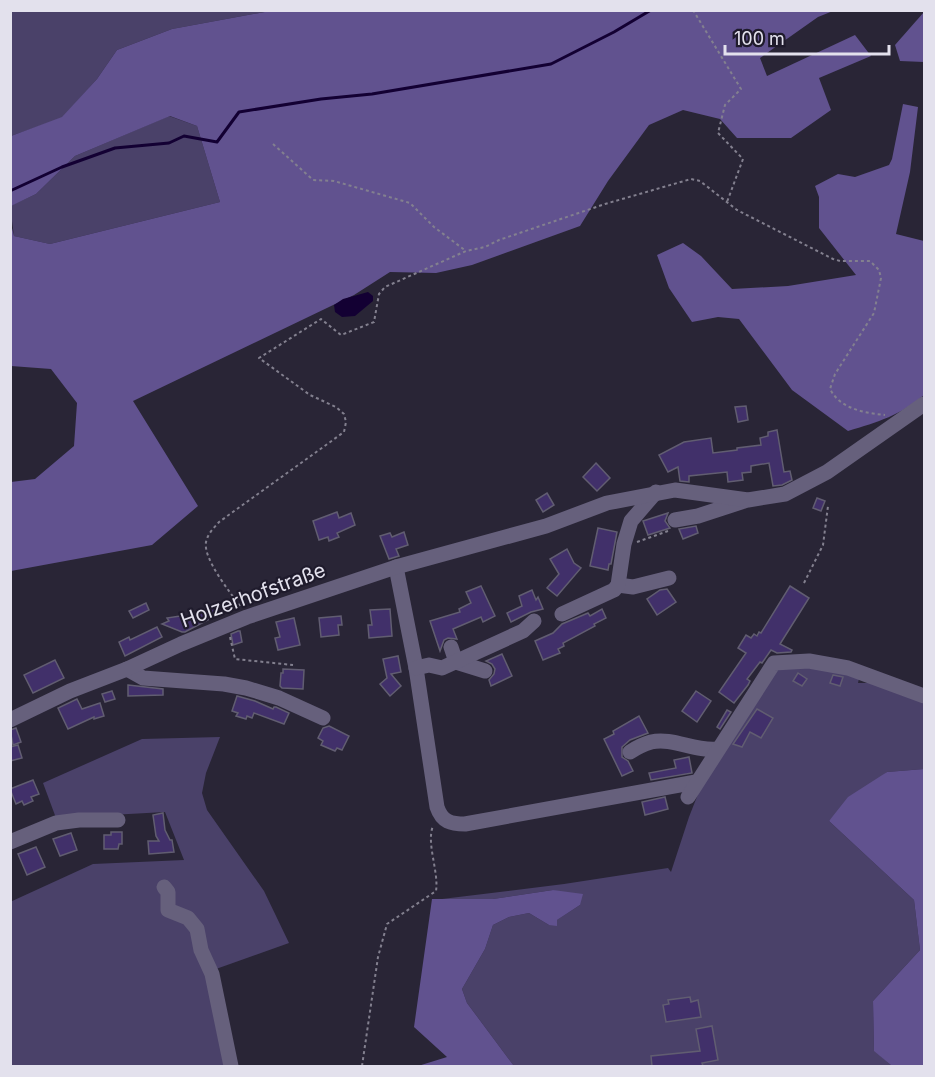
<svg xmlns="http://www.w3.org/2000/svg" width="935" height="1077" font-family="Inter,sans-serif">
  <rect width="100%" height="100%" fill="#292536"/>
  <g fill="#4a4169">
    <polygon points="11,11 270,11 172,29 117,50 97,79 62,118 11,136"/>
    <polygon points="169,116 197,126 220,202 50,244 14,236 10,206 36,194 75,156"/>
    <polygon points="783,665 860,674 858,683 886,683 924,699 924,769 887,772 829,821 914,900 920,950 873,1001 874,1050 892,1066 514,1066 467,1003 462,989 485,949 493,925 509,917 529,913 549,925 580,905 553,890 493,899 442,899 564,884 668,868 671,872 689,817 700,789 768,676"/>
    <polygon points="220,737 206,773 202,793 207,810 264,891 289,943 216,969 237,1066 11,1066 10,902 93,864 184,860 165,812 56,818 43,783 142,739"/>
  </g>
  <g fill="#61528f">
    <polygon points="270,11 833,11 818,17 760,58 767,76 855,35 871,56 819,78 831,110 791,138 737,138 720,119 683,110 649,125 608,181 580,226 472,265 436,273 390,272 354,295 133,401 198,506 152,545 11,571 11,482 35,479 74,446 77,403 51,369 11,366 10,220 14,236 50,244 220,202 197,126 170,116 75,156 36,194 11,206 11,136 62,117 97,79 117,50 172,29"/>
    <polygon points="924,12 924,62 900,61 895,45"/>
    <path d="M903,104L918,107L910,172L896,234L924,241V395C901,415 878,422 848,431L792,390L739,319L718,317L692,322L669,288L657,255L683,243L701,256L732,289L788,286L856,275L819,228V197L815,186L838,174L855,177L889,165L892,159Z"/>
    <polygon points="924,769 924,1066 892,1066 874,1051 873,1001 920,950 914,900 829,821 848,797 887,772"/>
    <polygon points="553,890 583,894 580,905 557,920 557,926 549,925 529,913 509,917 493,925 485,949 462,989 467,1003 514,1066 418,1066 447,1057 414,1027 432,899 493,899"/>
  </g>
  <polygon fill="#130033" points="368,292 373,296 373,301 355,316 342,317 335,312 334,305 343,299"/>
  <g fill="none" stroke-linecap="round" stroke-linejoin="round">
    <polyline stroke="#130033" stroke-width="3" points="10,191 62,167 115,148 169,143 184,136 217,142 239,112 321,99 372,94 551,64 614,32 651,10"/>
  </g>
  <g fill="#41306a" stroke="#615d71" stroke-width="1.5">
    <polygon points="746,406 748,420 738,422 735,407"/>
    <polygon points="777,430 784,472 790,471 792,480 782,485 773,486 769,463 751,466 751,472 742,473 743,480 728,482 727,472 689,476 689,482 680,481 678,467 668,472 659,455 684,442 711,438 713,453 737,450 737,448 761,445 760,438 768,436 768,432"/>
    <polygon points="596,463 610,478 597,491 583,477"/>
    <polygon points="547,493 554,505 543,512 536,500"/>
    <polygon points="817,498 825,501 821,511 813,508"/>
    <polygon points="337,512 339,518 351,513 355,525 337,533 339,537 329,541 328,537 319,540 313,521"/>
    <polygon points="668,513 665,521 670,528 648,535 643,521"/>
    <polygon points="696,526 698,533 683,539 679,529"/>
    <polygon points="598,528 617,532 611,564 609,564 608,570 590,566"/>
    <polygon points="404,532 408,545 396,549 399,556 389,559 380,536 390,533 392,537"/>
    <polygon points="567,549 574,563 581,568 557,596 547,588 559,574 550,559"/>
    <polygon points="481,586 495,616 483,622 481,617 453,629 457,639 448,638 444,640 440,651 430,621 460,612 459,609 471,603 466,592"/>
    <polygon points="790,586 809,598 780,644 792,650 791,652 777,653 771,650 762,663 760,662 747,679 750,681 748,685 734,703 719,692 746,653 738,648 746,635 751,638 754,634 757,636 759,632 761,633"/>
    <polygon points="667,589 676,602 657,615 647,599 660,590"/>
    <polygon points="532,590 536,600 538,597 543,609 531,612 511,622 507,613 522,606 519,596"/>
    <polygon points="146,603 149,610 133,618 129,611"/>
    <polygon points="216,603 221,613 185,632 182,632 162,624 169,621 167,618 180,616 184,619"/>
    <polygon points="390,609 392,636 369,638 368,625 372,625 370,610"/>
    <polygon points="602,609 606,618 594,624 595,626 563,643 564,646 558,649 560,653 543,660 535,641 553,633 562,624 588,613 590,616"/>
    <polygon points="341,616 342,625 338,625 339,635 321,637 319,618"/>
    <polygon points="294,618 300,645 278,650 275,638 280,637 276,622"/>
    <polygon points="157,627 162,637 125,656 119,642 129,637 130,640"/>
    <polygon points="238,631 240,631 242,642 233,645 231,634"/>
    <polygon points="502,654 512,676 491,686 489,680 494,674 495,669 492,664 486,661"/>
    <polygon points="398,656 401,672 391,674 401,686 390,696 380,684 387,678 383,659"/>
    <polygon points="55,660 64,678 33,693 24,675"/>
    <polygon points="283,669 304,670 303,689 282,688 280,686 281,673 283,673"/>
    <polygon points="798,673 807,679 802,686 793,681"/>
    <polygon points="833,675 843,677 840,686 830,683"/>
    <polygon points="128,685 163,689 163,695 128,696"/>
    <polygon points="112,691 115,699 105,702 102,694"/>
    <polygon points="696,691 711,701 697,722 682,711"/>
    <polygon points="237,696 255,701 273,709 274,707 276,707 289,713 284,724 254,713 252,718 247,716 246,719 236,716 238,713 232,711"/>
    <polygon points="77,699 82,709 100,703 104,716 94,719 94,717 68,729 58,708"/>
    <polygon points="757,709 773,718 761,738 750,732 742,747 733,744"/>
    <polygon points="727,710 731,712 720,729 717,727"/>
    <polygon points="639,716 648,733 630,740 622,747 622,757 628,761 633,771 622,776 604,739 614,734 613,731"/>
    <polygon points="329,726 349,736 342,750 337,748 335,751 321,745 323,741 318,738 323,728"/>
    <polygon points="16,728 21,742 13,745 10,730"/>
    <polygon points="18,745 22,758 10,761 10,747"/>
    <polygon points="689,757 692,773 651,780 649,773 676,768 674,760"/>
    <polygon points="33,780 39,794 31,797 33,801 24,805 22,801 16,804 10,789"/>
    <polygon points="665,797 668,809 645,815 642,802"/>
    <polygon points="163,813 165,830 170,840 172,840 174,852 149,854 148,841 159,841 156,836 153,815"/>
    <polygon points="111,832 122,832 122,844 119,844 118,849 104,849 104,835 111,835"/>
    <polygon points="71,833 77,850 60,856 53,839"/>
    <polygon points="36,847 45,867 27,875 18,854"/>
    <polygon points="690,997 691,1002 698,1000 701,1017 666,1022 663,1005 669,1004 668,1000"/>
    <polygon points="712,1026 718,1060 702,1063 703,1066 652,1066 651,1056 700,1051 696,1029"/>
  </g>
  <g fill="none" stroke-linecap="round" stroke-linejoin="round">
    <g stroke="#83808f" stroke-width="2" stroke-dasharray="3 3" stroke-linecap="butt">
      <polyline points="693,10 741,89 725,105 718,133 743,159 727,202"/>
      <polyline points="273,144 313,180 334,181 410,203 434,227 466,251"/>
      <polyline points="637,542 668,531"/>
      <polyline points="804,583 823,545 828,506"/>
      <path d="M240,606C230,592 203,559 206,542C208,533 214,528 219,522L344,432L346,422L344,414L336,407L310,395L259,358L321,319L341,335L374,322L379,294L385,287L466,251L485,247L499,240L605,204L691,179L700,181L737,210L833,259L840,261H870L879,270L881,278L874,313L835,374L830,389C840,409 865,413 885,415"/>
      <polyline points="230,637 235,659 293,665"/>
      <path d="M362,1066L378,957L387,924L436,891C439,872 426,843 433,826"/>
    </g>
    <g stroke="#66607c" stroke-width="15">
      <polyline points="675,520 698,516 744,501"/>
      <path d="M396,567L416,668L437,807C442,822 451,824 465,824L696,782"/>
      <polyline points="618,585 633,587 669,578"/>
      <polyline points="562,614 614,590 618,585 624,544 631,521 656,492"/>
      <polyline points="451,647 456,662 485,671"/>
      <polyline points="416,668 429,665 442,668 523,631 534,621"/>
      <polyline points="127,669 143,678 224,684 246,688 279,698 323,718"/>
      <polyline points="10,720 70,691 127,669 181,644 247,617 396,567 546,526 607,503 675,490 748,500 785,494 827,472 924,404"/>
      <path d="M630,752C636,748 644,744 651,742C673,737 695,752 718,749"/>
      <polyline points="688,797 774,663 809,661 848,668 924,696"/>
      <polyline points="10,842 56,823 79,820 118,820"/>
      <polyline points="164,887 168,892 168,910 188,918 197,929 201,950 212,974 231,1066"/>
    </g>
  </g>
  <g text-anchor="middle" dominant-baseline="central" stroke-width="4.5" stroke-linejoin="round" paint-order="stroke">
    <g font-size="20" fill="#e3e1ed" stroke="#1f1b2c">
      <text transform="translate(253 595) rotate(-20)">Holzerhofstraße</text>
    </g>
  </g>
  <rect width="935" height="1077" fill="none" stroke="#e3e1ed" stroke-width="24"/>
  <path d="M725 45v9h164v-9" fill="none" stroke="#e3e1ed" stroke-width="3"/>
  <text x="734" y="45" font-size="18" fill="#e3e1ed" stroke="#1f1b2c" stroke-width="4.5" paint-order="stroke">100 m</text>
</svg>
